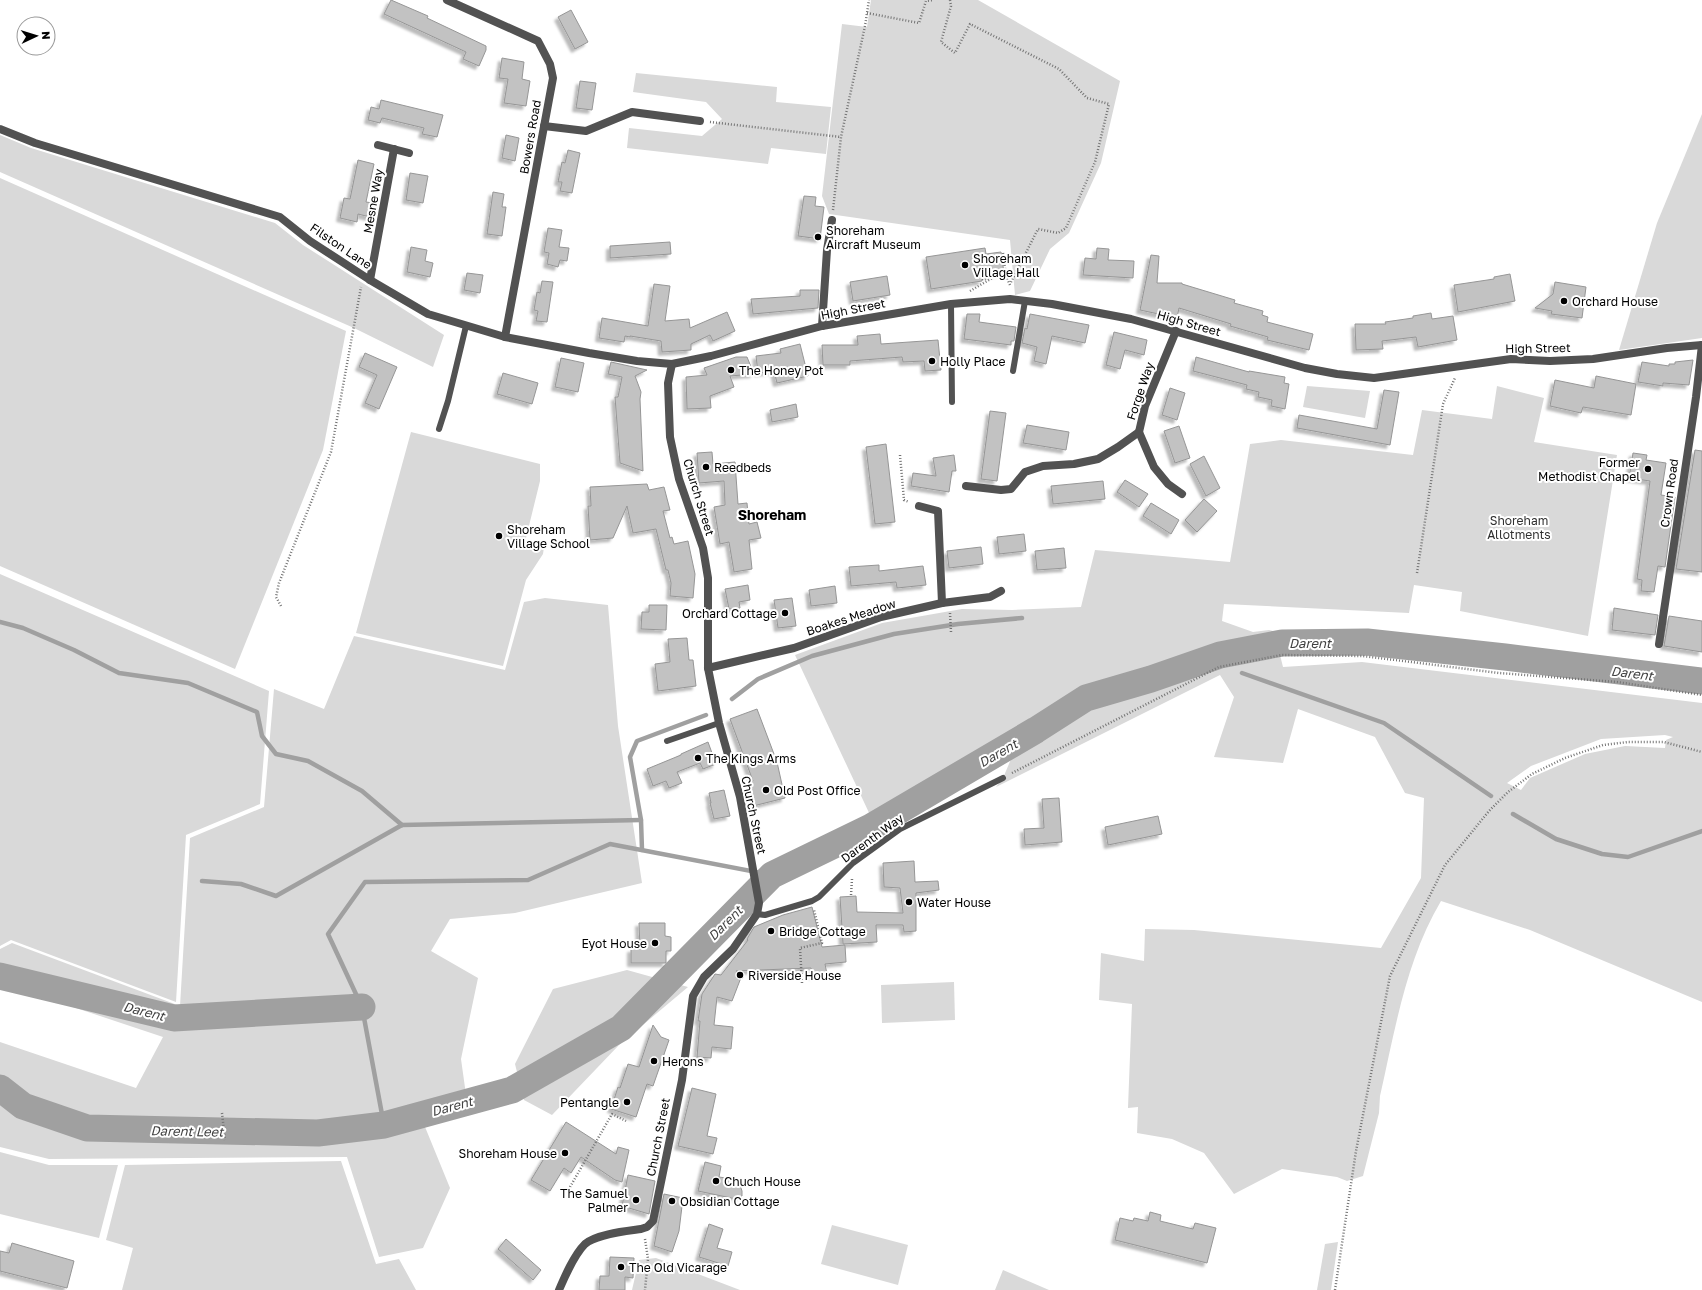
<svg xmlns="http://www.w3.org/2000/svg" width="1702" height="1290" font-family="'Golos Text',sans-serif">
  <defs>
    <filter id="shadow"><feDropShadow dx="-3.5" dy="3.5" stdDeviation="1" flood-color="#0004"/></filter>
  </defs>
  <rect width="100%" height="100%" fill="#fff"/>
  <g fill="#d9d9d9" fill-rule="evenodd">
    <polygon points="871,0 978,0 1120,81 1101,163 1069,233 1050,249 1030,291 1015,295 1010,240 829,214 822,196 842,24 867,27"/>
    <polygon points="636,73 777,87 776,102 831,107 826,154 771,148 768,164 627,148 629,128 702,136 722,119 706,102 633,92"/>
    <polygon points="1702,114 1702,338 1619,350 1657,223"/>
    <polygon points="0,135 31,148 275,223 303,245 444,335 433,367 354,328 0,172"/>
    <polygon points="0,178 346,331 323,450 235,669 0,566"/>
    <polygon points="1307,386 1370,391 1365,418 1303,407"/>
    <path d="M1497,386L1544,398L1534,442L1617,455L1588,636L1460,611L1462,592L1414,585L1409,613L1224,604L1222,621L1253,632L1269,630L1277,632L1278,647L1283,667L1362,662L1702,703V1002L1530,930L1441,901C1406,960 1395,1030 1380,1096L1379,1113L1363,1176L1347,1181L1337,1177L1282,1169L1234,1194L1204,1153L1172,1139L1137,1133L1138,1107L1128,1108L1132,1004L1099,1000L1101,953L1144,961L1145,929L1194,930L1381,948L1421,878L1424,798L1405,793L1375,737L1298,709L1283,763L1214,757L1234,697L1220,675L996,787L1003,778L1014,752L1091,703L1198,670L1219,667L1218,647L1153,672L1083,691L1032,723L871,817L795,655L882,623L962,609L1012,610L1081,607L1095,550L1230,562L1250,444L1281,440L1413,455L1422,410L1492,419ZM1665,735L1673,737L1666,740L1665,748L1625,746L1585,754L1530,778L1521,790L1507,783L1531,766L1601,739Z"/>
    <polygon points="411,432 540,464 540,481 525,542 544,547 543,554 526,580 503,666 356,633"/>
    <polygon points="0,574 269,691 260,804 186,835 176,1002 11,940 0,946"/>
    <polygon points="545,598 608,605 618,726 642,883 515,913 450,919 431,951 478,978 461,1059 468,1109 423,1122 450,1188 423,1248 379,1257 347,1157 49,1159 0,1147 0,1042 136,1088 163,1037 43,997 0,988 0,949 12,943 180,1006 190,838 264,807 274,689 324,709 354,636 505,670 524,602"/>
    <polygon points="627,970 688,987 619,1045 552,1115 524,1100 515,1064 553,989"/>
    <polygon points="954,982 955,1020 882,1023 881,985"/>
    <polygon points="0,1152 49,1165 118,1165 99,1238 0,1214"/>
    <polygon points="341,1161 376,1264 399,1259 416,1290 122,1290 133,1248 106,1240 125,1165"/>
    <polygon points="832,1225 908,1245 898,1285 821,1264"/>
    <polygon points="1338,1242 1331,1290 1317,1290 1325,1244"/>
    <polygon points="656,1258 740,1290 632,1290 639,1260"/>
    <polygon points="1003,1270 1049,1290 995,1290"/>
  </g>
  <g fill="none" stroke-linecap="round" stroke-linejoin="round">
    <g stroke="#a0a0a0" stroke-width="4.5">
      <polyline points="0,622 23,628 74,650 119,673 188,683 257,712 262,736 276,754 308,761 362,791 402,825"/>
      <polyline points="1242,673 1384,723 1491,796"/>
      <polyline points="732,699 758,679 812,656 894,634 958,624 1022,618"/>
      <polyline points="1513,814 1556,839 1602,854 1628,857 1702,831"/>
      <polyline points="642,850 641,820 630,757 637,741 706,715"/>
      <polyline points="202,881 241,884 276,896 402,825 641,820"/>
      <polyline points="384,1125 362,1007 328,934 365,882 528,880 610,844 772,875"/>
    </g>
    <g stroke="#a0a0a0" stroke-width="27">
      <polyline points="0,976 174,1018 362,1007"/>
      <polyline points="0,1088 23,1106 87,1128 318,1133 384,1125 512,1090 621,1028 772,875 871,827 1036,730 1086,698 1151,679 1220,655 1282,643 1367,642 1505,657 1702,681"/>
    </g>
  </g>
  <g fill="#c2c2c2" stroke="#969696" filter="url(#shadow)">
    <polygon points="391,0 428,16 427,18 486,46 486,50 479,66 463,59 466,52 384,14"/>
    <polygon points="571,10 588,42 575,49 558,17"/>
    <polygon points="502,58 524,62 522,79 530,81 526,106 504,103 508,79 499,78"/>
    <polygon points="580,81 596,83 592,110 576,108"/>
    <polygon points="381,100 443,115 437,137 422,134 424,128 382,118 380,123 368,120 371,107 379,109"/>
    <polygon points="506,135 519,138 515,161 502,158"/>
    <polygon points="568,150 580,153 572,193 560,191 562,182 558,182 562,162 565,163"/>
    <polygon points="358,160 374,164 366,202 373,203 370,217 358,214 357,222 340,218 344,198 350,199"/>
    <polygon points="410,173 428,176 423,203 406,200"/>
    <polygon points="493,192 504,194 502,207 506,207 502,236 487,234"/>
    <polygon points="804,196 816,197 815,206 824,207 820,239 798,236"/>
    <polygon points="548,228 562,230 559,247 569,248 567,261 560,260 558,267 547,264 549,253 544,252"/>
    <polygon points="670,242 671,254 610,258 610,246"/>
    <polygon points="411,247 427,250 425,261 433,263 430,277 407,272"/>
    <polygon points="985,248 986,254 1001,252 1004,273 982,276 982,281 931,289 926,257"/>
    <polygon points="1097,248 1109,249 1108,260 1134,261 1133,278 1083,275 1085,258 1096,259"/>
    <polygon points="1151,255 1159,256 1157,283 1182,283 1182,284 1235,300 1234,303 1263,311 1262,315 1268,317 1267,322 1313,334 1309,350 1267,340 1268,337 1230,326 1231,324 1179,308 1177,318 1140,310"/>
    <polygon points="467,273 483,275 480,293 464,290"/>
    <polygon points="1510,274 1515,301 1458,312 1454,285 1494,279 1494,277"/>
    <polygon points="887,276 890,295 853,301 850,282"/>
    <polygon points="542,281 553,282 547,322 536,321 538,311 534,310 537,292 540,293"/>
    <polygon points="1555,282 1586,287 1582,318 1551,314 1552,311 1535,308 1553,294"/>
    <polygon points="654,284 670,286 665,321 689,319 690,328 727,312 735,331 713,341 710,335 691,344 691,350 662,352 661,341 630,336 630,337 625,336 624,342 599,338 602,318 648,326"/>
    <polygon points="800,290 819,290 818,308 753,314 751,299 800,296"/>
    <polygon points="1431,313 1432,319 1453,316 1457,340 1418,347 1416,337 1382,341 1383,349 1356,350 1355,324 1386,324 1385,322 1413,318 1413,316"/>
    <polygon points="967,314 980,314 979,322 1016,327 1014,341 1011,341 1011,345 964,339"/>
    <polygon points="1030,314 1089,325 1085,343 1052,336 1046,364 1034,361 1037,347 1022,343 1025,328 1027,329"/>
    <polygon points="1114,332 1147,340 1144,355 1125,350 1120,369 1106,365"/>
    <polygon points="880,334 881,344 938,340 941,370 925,371 924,361 903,362 902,357 850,361 850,365 823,365 822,345 858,345 857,336"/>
    <polygon points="800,344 808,376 777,383 774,371 758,373 756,356 781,353 780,349"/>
    <polygon points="365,353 397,367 379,409 365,403 377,375 359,367"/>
    <polygon points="736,357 747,357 754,374 730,376 734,387 710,396 711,408 687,409 686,377 707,375 704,368"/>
    <polygon points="1196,357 1249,372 1249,371 1285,377 1284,383 1289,384 1285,409 1271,406 1272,400 1258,397 1259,392 1246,389 1247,385 1193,371"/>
    <polygon points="561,358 584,363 578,392 555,387"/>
    <polygon points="1693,360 1689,385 1663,383 1663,386 1638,382 1642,362 1669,366 1669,364 1675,364 1675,362"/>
    <polygon points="611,362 647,370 635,376 641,392 640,399 643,471 620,463 615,397 618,397 622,377 608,374"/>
    <polygon points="503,373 538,383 532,404 497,394"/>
    <polygon points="1596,376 1636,384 1631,415 1583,407 1581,413 1550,406 1555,380 1594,388"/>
    <polygon points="1170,388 1185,393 1177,420 1162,415"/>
    <polygon points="1384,390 1399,392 1390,445 1297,428 1299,415 1377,429"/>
    <polygon points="796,404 798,417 772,422 770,410"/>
    <polygon points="990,411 1006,413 997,481 981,479"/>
    <polygon points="1027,425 1069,432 1066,450 1023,443"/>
    <polygon points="1179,426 1190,458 1175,463 1164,431"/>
    <polygon points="886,444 895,522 875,524 866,447"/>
    <polygon points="1695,450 1702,451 1702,572 1676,569"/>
    <polygon points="712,452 713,464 735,462 738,504 747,503 749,524 757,522 761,538 749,540 752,569 734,572 729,542 720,544 714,507 725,505 724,481 699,483 697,453"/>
    <polygon points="1633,453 1647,455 1646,460 1666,463 1661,495 1675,497 1665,567 1658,566 1654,592 1641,591 1642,580 1637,579 1650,481 1629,478"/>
    <polygon points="954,455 956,471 952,471 949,492 911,486 913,473 936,476 933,458"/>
    <polygon points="1204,456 1220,488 1206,496 1190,464"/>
    <polygon points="1125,480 1148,494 1139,507 1117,492"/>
    <polygon points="1103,481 1105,499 1053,504 1051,486"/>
    <polygon points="647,484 649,490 664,487 670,510 663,511 670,538 672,537 674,544 688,541 695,574 693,598 670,596 671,583 668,570 666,570 656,529 633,533 627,506 613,538 590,540 588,506 591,506 590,487"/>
    <polygon points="1204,499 1217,511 1197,532 1185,520"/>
    <polygon points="1151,503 1179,520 1171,534 1143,516"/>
    <polygon points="1024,534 1026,551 999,554 997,537"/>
    <polygon points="981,547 983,564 949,568 947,551"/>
    <polygon points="1064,548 1066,568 1037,570 1035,551"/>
    <polygon points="879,565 879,571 923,566 926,585 897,588 896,582 851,586 849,567"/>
    <polygon points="748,585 750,600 739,602 740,608 729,609 725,589"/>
    <polygon points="835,586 837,603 811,606 809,590"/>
    <polygon points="792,598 796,626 778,628 774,600"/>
    <polygon points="649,605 667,605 666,630 641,629 642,612 649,612"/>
    <polygon points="1614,608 1658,615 1655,635 1612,630"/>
    <polygon points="1669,616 1702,621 1702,652 1664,646"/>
    <polygon points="687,638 689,660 693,660 696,686 658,691 655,664 670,662 668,639"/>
    <polygon points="757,709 777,762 785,798 753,806 747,783 753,781 730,719"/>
    <polygon points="708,742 716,764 703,769 700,763 677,772 682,783 669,788 666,781 653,786 647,769 681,755 681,754"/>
    <polygon points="724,790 730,816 714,819 710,803 711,803 709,793"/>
    <polygon points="1059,798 1062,842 1025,845 1024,829 1044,828 1042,799"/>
    <polygon points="1158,816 1162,834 1108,845 1105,827"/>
    <polygon points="914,861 915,882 938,881 939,890 916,893 916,931 904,932 903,925 876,925 877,942 843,944 840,897 856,896 857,912 903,913 900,888 884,887 883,863"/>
    <polygon points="812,907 822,947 845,945 846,962 825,964 827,974 812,976 811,968 736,971 742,975 732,1001 717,997 714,1025 733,1027 731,1049 712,1047 711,1058 697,1057 700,1021 698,1021 702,994 715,974 721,975 748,940 747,939 754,927 783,915"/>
    <polygon points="639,923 665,923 665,936 671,937 671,951 666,951 666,963 631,963 631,949 640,949"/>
    <polygon points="653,1025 661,1037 669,1040 653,1086 647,1084 636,1117 611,1109 618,1087 620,1088 628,1064 639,1067"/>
    <polygon points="692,1088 716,1094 707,1136 717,1138 713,1154 678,1146"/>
    <polygon points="566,1122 616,1154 618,1147 629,1150 622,1182 615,1180 581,1157 571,1173 564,1168 550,1191 531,1180"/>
    <polygon points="705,1162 721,1166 719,1177 732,1179 731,1183 740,1185 742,1191 742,1196 736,1199 698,1191"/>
    <polygon points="628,1175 655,1181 649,1214 622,1206"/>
    <polygon points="664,1194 683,1198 679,1231 672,1252 654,1246"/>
    <polygon points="1150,1212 1161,1215 1160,1221 1193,1229 1195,1223 1216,1228 1207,1263 1115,1240 1120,1218 1133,1221 1134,1218 1148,1221"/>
    <polygon points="709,1224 723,1229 717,1248 732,1252 728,1266 699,1257"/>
    <polygon points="506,1239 541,1270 533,1280 498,1249"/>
    <polygon points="12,1243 74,1261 67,1288 0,1271 0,1251 9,1253"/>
    <polygon points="610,1257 634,1258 633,1278 625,1277 625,1290 599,1290 600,1276 609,1276"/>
  </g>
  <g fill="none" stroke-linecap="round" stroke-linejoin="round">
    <g stroke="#747474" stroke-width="2.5" stroke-dasharray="1 2" stroke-linecap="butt">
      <polyline points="950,0 951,6 941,42 955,53 970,24 1059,69 1087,98 1109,104 1095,162 1066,228 1058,233 1038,229 1010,284"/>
      <polyline points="867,13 919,23 926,1 933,0"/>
      <polyline points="710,122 841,137"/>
      <polyline points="833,210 841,137 865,26 869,0"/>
      <polyline points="1003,253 1006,276"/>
      <polyline points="982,279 1006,276 1010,285"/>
      <polyline points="970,291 994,277"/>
      <polyline points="900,455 904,500 909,502"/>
      <polyline points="1417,573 1443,404 1455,378"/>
      <polyline points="281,606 276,597 279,583 331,452 361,287"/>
      <polyline points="950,613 951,632"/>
      <polyline points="1012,773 1219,667 1282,655 1363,656 1499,673 1617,682 1702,695"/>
      <polyline points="851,895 852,879"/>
      <polyline points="802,983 800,948 822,943 814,910"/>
      <polyline points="222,1113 225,1140"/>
      <polyline points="570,1187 612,1114 626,1121"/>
      <polyline points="645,1239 648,1259 645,1290"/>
      <polyline points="1335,1290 1356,1151 1390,976 1445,865 1489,811 1508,792 1532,774 1565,758 1603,745 1628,742 1664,742 1702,752"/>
    </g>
    <g stroke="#525252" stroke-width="6">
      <polyline points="951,304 952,402"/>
      <polyline points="1013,371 1025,301"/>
      <polyline points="439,429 448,401 466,326"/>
      <polyline points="667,741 719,723"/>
      <polyline points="757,914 765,915 812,901 819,897 853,863 900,829 1003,778"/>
    </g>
    <g stroke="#525252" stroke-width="8">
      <polyline points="447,0 538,41 550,64 553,78 505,337"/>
      <polyline points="544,126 586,131 632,112 700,121"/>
      <polyline points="378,145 409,153"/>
      <polyline points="370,280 394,149"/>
      <polyline points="822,326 827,250 832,220"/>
      <polyline points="1176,331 1145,406 1139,432 1154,467 1168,484 1182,494"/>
      <polyline points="672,364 711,356 822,326 951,304 1010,299 1052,304 1131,319 1305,368 1337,374 1374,378 1511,359 1550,361 1593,359 1667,348 1702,345"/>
      <polyline points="966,486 1001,490 1011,489 1025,472 1043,466 1074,464 1098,459 1118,447 1139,432"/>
      <polyline points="919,506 938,511 942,603"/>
      <polyline points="1659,644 1696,397 1702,345"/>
      <polyline points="708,668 794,648 881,617 942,603 990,597 1001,591"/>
    </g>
    <path stroke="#525252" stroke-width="8" d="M0,129L35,143L280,217L310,241L370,280L428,314L505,337L589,353L637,361L672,364L668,383L670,437L679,479L703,548L708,578V668L719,723L740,797L759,903L757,914L733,949L704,977L693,996L682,1080L653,1221L647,1227L641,1229C627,1231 596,1234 585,1244C574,1255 565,1276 559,1290"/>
  </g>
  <g fill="#000" stroke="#fff" stroke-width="1.5">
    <circle cx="818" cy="237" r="4"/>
    <circle cx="965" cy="265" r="4"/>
    <circle cx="1564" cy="301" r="4"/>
    <circle cx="932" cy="361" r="4"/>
    <circle cx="731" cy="370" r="4"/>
    <circle cx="706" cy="467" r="4"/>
    <circle cx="1648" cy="469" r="4"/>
    <circle cx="499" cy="536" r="4"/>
    <circle cx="785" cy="613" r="4"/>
    <circle cx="698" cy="758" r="4"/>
    <circle cx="766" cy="790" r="4"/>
    <circle cx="909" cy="902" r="4"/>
    <circle cx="771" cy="931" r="4"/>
    <circle cx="655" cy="943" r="4"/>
    <circle cx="740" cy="975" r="4"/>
    <circle cx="654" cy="1061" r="4"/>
    <circle cx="627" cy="1102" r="4"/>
    <circle cx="565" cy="1153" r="4"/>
    <circle cx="716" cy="1181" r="4"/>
    <circle cx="636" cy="1200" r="4"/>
    <circle cx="672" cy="1201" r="4"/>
    <circle cx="621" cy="1267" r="4"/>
  </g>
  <g text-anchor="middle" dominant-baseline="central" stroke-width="4" stroke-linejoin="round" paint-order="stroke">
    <g font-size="12" fill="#000" stroke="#fff">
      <text transform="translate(530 137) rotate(-80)">Bowers Road</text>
      <text transform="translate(373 201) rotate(-80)">Mesne Way</text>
      <text transform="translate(341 246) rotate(34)">Filston Lane</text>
      <text transform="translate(853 309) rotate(-11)">High Street</text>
      <text transform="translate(1189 323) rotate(16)">High Street</text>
      <text transform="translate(1538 348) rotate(-1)">High Street</text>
      <text transform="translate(1140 391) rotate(-71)">Forge Way</text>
      <text transform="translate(1669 493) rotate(-82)">Crown Road</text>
      <text transform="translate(699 497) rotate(73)">Church Street</text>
      <text transform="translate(851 617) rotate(-18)">Boakes Meadow</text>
      <text transform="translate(754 815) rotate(78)">Church Street</text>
      <text transform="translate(872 838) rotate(-36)">Darenth Way</text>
      <text transform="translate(658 1137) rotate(-79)">Church Street</text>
    </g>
    <g font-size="12" fill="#000" stroke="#fff" text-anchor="start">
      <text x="826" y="230">Shoreham<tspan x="826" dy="14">Aircraft Museum</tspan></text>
      <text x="973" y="258">Shoreham<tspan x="973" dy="14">Village Hall</tspan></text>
      <text x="1572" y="301">Orchard House</text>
      <text x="940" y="361">Holly Place</text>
      <text x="739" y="370">The Honey Pot</text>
      <text x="1640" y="462" text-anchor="end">Former<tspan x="1640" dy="14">Methodist Chapel</tspan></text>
      <text x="714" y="467">Reedbeds</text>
      <text x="507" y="529">Shoreham<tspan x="507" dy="14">Village School</tspan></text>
      <text x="777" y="613" text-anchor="end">Orchard Cottage</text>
      <text x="706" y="758">The Kings Arms</text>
      <text x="774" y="790">Old Post Office</text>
      <text x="917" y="902">Water House</text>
      <text x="779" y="931">Bridge Cottage</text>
      <text x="647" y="943" text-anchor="end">Eyot House</text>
      <text x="748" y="975">Riverside House</text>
      <text x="662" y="1061">Herons</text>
      <text x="619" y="1102" text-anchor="end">Pentangle</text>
      <text x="557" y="1153" text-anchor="end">Shoreham House</text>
      <text x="724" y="1181">Chuch House</text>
      <text x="628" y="1193" text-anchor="end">The Samuel<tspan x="628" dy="14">Palmer</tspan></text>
      <text x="680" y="1201">Obsidian Cottage</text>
      <text x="629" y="1267">The Old Vicarage</text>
    </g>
    <g font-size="12" fill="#303030" stroke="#fff">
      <text x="1519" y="520">Shoreham<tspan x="1519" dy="14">Allotments</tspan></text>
    </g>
    <g font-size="13" font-style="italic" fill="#414141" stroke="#fff">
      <text x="1310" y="643">Darent</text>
      <text transform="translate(1632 673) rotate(7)">Darent</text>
      <text transform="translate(998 753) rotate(-30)">Darent</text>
      <text transform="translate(725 923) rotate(-45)">Darent</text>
      <text transform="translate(144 1011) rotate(14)">Darent</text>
      <text transform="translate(452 1106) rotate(-15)">Darent</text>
      <text transform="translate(187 1131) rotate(1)">Darent Leet</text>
    </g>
    <g font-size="14" font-weight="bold" fill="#000" stroke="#fff">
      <text x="772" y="514">Shoreham</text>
    </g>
  </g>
  <g transform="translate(36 36) rotate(86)"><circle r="19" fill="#ffffff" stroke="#999999"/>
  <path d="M0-3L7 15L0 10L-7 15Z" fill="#000000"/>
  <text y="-6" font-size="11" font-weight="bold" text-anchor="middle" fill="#000000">N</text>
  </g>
</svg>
